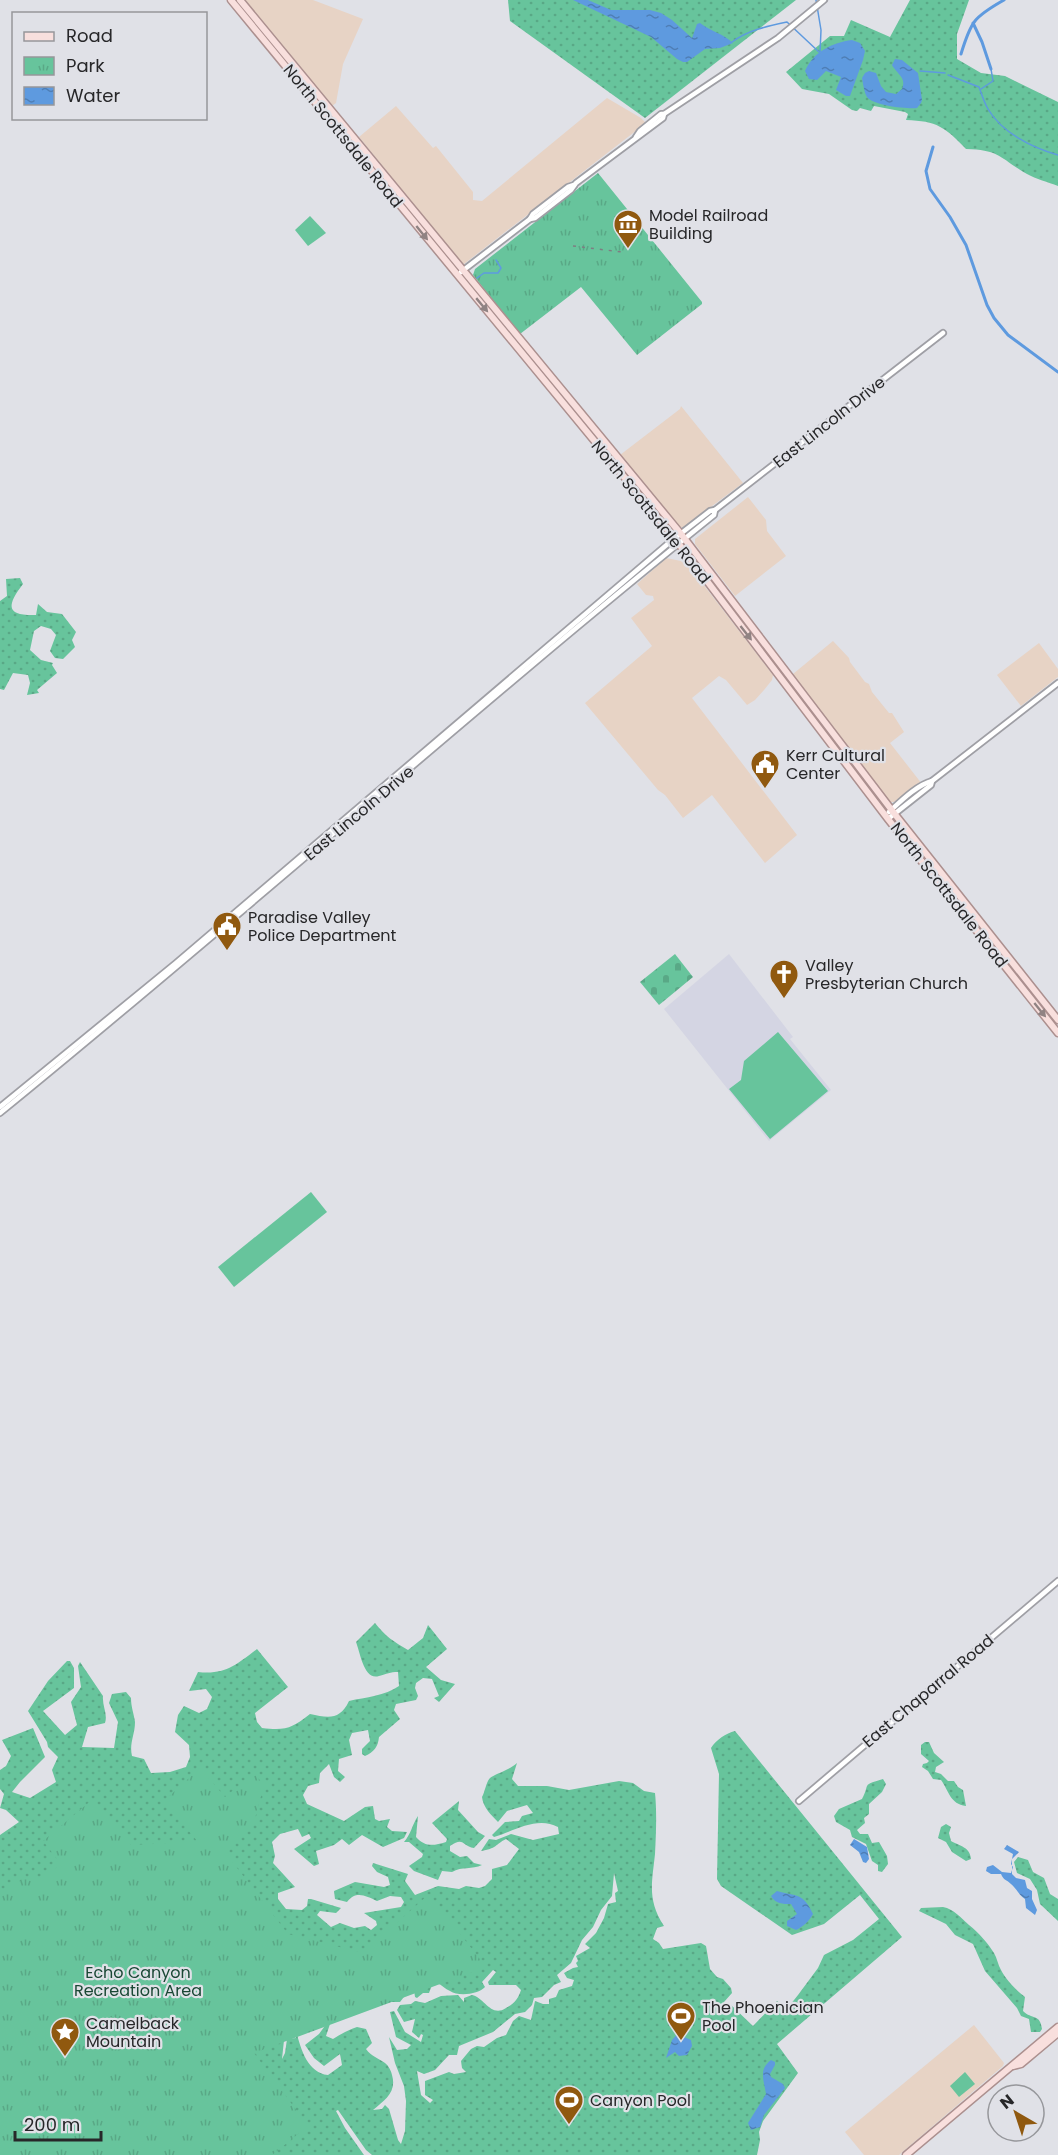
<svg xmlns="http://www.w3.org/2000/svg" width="1058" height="2155" font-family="Poppins,sans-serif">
  <defs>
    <pattern id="grass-dots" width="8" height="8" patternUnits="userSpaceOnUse" patternTransform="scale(1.5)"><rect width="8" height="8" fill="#67c49c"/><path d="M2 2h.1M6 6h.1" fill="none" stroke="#59a886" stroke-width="1.8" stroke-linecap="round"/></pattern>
    <pattern id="cemetery-stones" width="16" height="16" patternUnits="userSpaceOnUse" patternTransform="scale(1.5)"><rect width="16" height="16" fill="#67c49c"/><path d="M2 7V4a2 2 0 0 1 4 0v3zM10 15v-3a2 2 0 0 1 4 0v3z" fill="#59a886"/></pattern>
    <pattern id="park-tufts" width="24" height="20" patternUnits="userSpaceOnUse" patternTransform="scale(1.5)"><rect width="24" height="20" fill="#67c49c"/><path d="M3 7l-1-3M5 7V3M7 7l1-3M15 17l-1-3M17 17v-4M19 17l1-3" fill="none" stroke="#59a886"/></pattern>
    <pattern id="water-ripples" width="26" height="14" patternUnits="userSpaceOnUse" patternTransform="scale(1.5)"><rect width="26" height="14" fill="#5e9adf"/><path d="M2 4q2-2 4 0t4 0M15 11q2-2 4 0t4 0" fill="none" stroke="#4e7eb5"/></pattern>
  </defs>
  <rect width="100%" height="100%" fill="#e0e1e7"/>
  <g fill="#e7d3c5">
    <polygon points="245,0 313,0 363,19 343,64 336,103 332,106"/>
    <polygon points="607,98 641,118 646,123 464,264 460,262 452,250 448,247 359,137 396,106 433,148 436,146 473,192 473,200 482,201"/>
    <polygon points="681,406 743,483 684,527 680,527 620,455 680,409"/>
    <polygon points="748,497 766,520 767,531 786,556 735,596 695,544 695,539"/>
    <polygon points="666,558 686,562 773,675 772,680 764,690 755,700 747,705 726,680 719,676 692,698 797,835 765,863 712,795 683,818 665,795 658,790 585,703 652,646 631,618 654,600 653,596 646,595 637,584"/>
    <polygon points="833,641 849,658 850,662 865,682 869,684 872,692 889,713 892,713 904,732 890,743 922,784 894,802 890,802 793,678 793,674"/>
    <polygon points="1039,643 1058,669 1058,677 1021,706 997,675"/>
    <polygon points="974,2025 1004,2063 1003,2066 899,2155 864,2155 845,2132"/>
  </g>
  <polygon fill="#d4d5e3" points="729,954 793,1037 790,1039 831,1090 769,1141 664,1009"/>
  <g fill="url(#grass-dots)" fill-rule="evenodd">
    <polygon points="508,0 796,0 645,118 510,21"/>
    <path d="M910,0H969L957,34V59L981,73L1005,76L1058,102V186C1048,182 1036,179 1027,174C999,158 1001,150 966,149C945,127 937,121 906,120L908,114L905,112L874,106L871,111L860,108L857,111L852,110L829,94L802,89L786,72L830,36H844L851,20L890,37Z"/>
    <path d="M20,578L23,584C7,605 5,616 36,615L38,604L47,612L62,614L76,632L72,640L75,647L63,659L55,658L50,651L56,635L51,629L41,626L34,631L30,650L41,660L53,663L52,665L57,673L37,690L39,693L27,695L30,683L28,675L13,673L4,690L0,689V601L7,596L6,579Z"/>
    <path d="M375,1623C385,1636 394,1642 408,1650L423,1638L428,1625L447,1649L426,1667L441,1680L455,1684L439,1702L434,1698L439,1696L432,1679L423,1678L416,1683L415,1688L418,1696L416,1700L396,1704L394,1710L400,1719L379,1737C378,1747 374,1752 365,1756L362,1754V1749L370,1741L368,1730L352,1733L349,1740L352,1755L339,1759L338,1771L345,1777L340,1782L334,1777L329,1764L320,1773L319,1783L308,1786L303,1795L307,1804L344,1821L365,1807L373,1806L375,1819L379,1821L390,1819L387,1827L392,1831L407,1832L404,1838L383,1847L362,1835L349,1845L342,1839L334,1845L316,1851L319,1864L314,1866L294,1849L311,1838L309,1834L302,1837L298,1829L280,1834L272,1842L275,1856L273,1863L295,1887L278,1893V1899L286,1909L302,1910L307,1906L308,1899H311L341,1908L336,1913L320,1911L317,1915L331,1927L340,1923L354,1928L365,1926L371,1930L377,1925L376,1921L364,1913L401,1907L404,1902L401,1897L390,1896L377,1901C366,1896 356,1890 347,1902L335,1899L334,1891L355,1882L384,1887L390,1885L388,1877L377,1872L372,1866L373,1863L408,1874L405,1881L415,1895L438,1886L459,1889L466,1886L479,1888L485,1886L492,1879V1869L507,1865L519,1849L506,1839C496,1844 496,1849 481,1851L489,1839L496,1840L511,1834L533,1840L559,1834L558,1827C537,1816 514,1831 494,1837L492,1835L505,1822L519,1821L522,1816L533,1813L527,1805L507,1811L498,1822C491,1815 483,1807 482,1797C485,1792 486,1782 490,1778C494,1774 508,1771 517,1763L512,1779L518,1786H547L569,1790L619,1781L633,1783L644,1791L655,1793C657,1813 656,1834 655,1854C652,1883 647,1900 664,1926L657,1928L653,1939L659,1943L663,1949L701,1943L706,1946L710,1969L717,1977L723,1979L731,1988L732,1993L724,2002L726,2006L731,2005L753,2026L777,2001L784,2006L790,2005L798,1995L818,1968L824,1955L853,1940L879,1919L860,1895L824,1924L792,1935L721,1886L717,1879L719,1774L711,1748C716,1740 726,1733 735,1731L902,1937L777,2044L798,2073L763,2121L759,2132L760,2140L757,2155H372L366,2150L338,2110L336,2111L345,2128L364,2155H0V2098L11,2099L20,2092L36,2089C44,2081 51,2072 61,2067L56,2079L65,2081L69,2078L72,2083L80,2076L81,2072H97L101,2066L91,2065L98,2054L100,2058H107L101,2051L110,2040L118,2038L126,2027H122L108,2039L89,2041L87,2047L89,2053L87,2055L70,2044L63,2048L57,2047L52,2037L50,2042L45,2043L40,2031L23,2025L14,2019H8L4,2023L7,2026H10L17,2037L9,2047L23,2048L45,2055L46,2058L39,2066L24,2056L2,2057L0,2063V1835L19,1822L6,1810L0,1808L4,1794L0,1789V1770L6,1766L11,1756L2,1740L33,1728L45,1757L20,1782L12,1792L30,1798L56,1782L52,1770L58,1757L48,1747L47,1742L28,1711L48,1681L67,1661H70L74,1668V1688L43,1711L65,1735L77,1725L71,1702L81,1687L78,1666L80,1662L103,1696C102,1706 108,1714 105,1723L88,1727L82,1747L114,1748L118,1722L109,1703L112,1694L126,1692L131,1698C131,1707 134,1714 135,1722C135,1735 129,1743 132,1756L144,1759L151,1773L170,1772L186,1767L190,1757L189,1745L175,1732L178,1715L184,1706L199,1713L207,1709L212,1697L206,1689L189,1691L198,1672C225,1675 236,1665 257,1649L288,1687L255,1713L257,1722L262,1728C286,1731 292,1728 310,1714C329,1718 340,1720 349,1701C366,1697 385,1696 399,1686L398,1672C390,1672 387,1674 379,1676C364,1681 360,1652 356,1642ZM614,1873L618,1891L615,1893L616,1902L608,1904L604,1918L596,1933L585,1944L590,1948L576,1956L578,1961L576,1963L578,1967L573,1968L564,1973L567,1978L574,1980L572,1986L559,1990L556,1997L549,1999V2004H543L535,2001L531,2020L519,2016L513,2021L506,2035L497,2038L484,2047L477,2046L471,2049L461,2061L462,2068L466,2072L454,2074L449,2072L425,2081V2095L433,2100L430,2103L421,2095L417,2071L424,2074L435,2070L449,2055H457L459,2046L493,2032L515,2014L525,2012L532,2005L534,1998L542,1997L554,1985L561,1982L557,1975L571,1963L582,1940L593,1927L601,1910L612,1896ZM493,1970L496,1972L488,1982L489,1985H516L521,1990C518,1999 515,2003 506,2008C491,2018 485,1998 472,1995L464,1998V2002L458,1995L441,1996L425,2003L415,2001L411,2004L400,2005L397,2010L404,2022L415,2019L412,2032L419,2038L421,2034L423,2035L421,2042L405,2032L394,2011L390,2012L396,2037L411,2045L407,2049L397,2050L389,2037L395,2063L404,2086L406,2101L405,2131L401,2144L398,2140L389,2109L385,2105L382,2109L373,2110C385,2100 397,2092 392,2075C391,2071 389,2066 385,2063C378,2058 371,2056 366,2049L372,2043L366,2029L357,2027C348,2030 341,2034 333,2039L326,2036L330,2024L327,2023L319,2034L305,2045L314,2058L324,2066L340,2054L342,2065L328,2075C307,2073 300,2047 296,2030V2038L287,2039L285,2053L282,2059L285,2031L277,2023L268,2030L260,2029L254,2032L252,2030V2027C262,2022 272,2021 281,2016L286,2026H293L297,2028L301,2023H311L315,2018L326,2012L332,2018L346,2011L350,2004L360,1997L363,1998L359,2003L360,2005L375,2001L392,1990L393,1991L385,2000L388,2002H400L407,1993L414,1990L415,1997L417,1998L423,1993H429L432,1985L437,1983C442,1985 445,1989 450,1991C459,1997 479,1994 485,1987L482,1982Z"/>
    <path d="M929,1742L934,1753L944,1762L936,1767L935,1772L941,1774L948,1781H954L958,1787L963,1790L966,1806C950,1804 949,1791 941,1780L933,1779L928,1771L922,1767L923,1764L927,1763L929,1761L921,1754V1745L925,1742Z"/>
    <path d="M883,1779L886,1784L882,1792L869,1804V1814L864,1818L865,1823L857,1830L860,1834H868L872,1843L879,1842L887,1856L888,1864L882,1872L878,1871V1865L872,1861L866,1844L852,1837L850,1830L836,1822L834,1816L839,1809L862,1799C871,1783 860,1786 883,1779Z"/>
    <path d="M459,1801L458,1810L478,1832L485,1836L474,1848C462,1846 464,1836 450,1846V1851L460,1857L467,1856L474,1863L482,1865C472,1870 462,1866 452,1872L442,1871L438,1880L414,1871L409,1866L422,1857L423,1854L409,1842H404C411,1834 412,1825 418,1816L416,1837C425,1847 433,1846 446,1842L447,1839L432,1823Z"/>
    <path d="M946,1824L951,1827L949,1833L951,1841C960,1846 970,1847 971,1859L966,1861L952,1852L946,1842L938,1838L941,1827Z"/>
    <polygon points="1018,1857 1028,1860 1033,1872 1044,1878 1050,1894 1058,1899 1058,1921 1040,1904 1037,1890 1030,1879 1017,1873 1014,1862"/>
    <path d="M943,1907C954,1909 961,1918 969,1925C979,1933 987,1942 994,1953C997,1958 998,1965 1001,1970C1006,1980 1017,1991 1025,1997L1023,2011C1032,2020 1040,2013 1042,2029L1040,2032H1031L1029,2019L1021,2016L1017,2008L985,1971L973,1944L955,1935L946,1924L919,1911L921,1908Z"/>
  </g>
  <polygon fill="url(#cemetery-stones)" points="675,954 693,977 659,1005 640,982"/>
  <g fill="url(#park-tufts)">
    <polygon points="598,173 702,302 702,304 637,355 581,287 520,334 473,275 475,269"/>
    <polygon points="200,1768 225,1797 254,1773 264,1785 254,1822 224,1851 288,1934 363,1953 429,1894 486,1967 254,2053 308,2126 272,2155 0,2155 0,1892 32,1875 40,1880 61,1864 43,1841 93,1799 131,1845 198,1842 164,1801"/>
  </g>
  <g fill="#67c49c">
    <polygon points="310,216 326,233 308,246 295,230"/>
    <polygon points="778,1032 828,1091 770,1139 729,1089 741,1080 744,1061"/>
    <polygon points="311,1192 327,1212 234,1287 218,1267"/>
    <polygon points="965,2072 975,2084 959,2097 950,2086"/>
  </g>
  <g fill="url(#water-ripples)">
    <path d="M573,0H588L611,10H650L661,13L672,20L692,38L697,24L700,23C710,31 724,34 733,43L720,48L705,49L687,62H683L677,59L651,37Z"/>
    <path d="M852,40L860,43L865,51L863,60L850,96H846L836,90L841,77L826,71L817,80L809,79L805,71C814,51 832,43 852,40Z"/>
    <path d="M895,59L902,60L918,73L922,100L921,103L917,108C907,109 874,106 867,97C864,92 863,83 862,78L865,73L869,71L876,73L881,86L886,92L896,94L902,89C907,78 897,74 892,65Z"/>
    <polygon points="854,1839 867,1847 869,1859 866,1863 863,1862 859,1852 850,1845"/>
    <path d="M1007,1845L1019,1852L1012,1859V1874L1016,1878L1025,1880L1027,1888L1032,1891V1899L1037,1910L1035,1915L1026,1908L1025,1899C1019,1895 1016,1888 1011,1884C1006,1879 1004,1881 1001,1874H991L986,1871L987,1867L993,1865L1002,1872L1011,1873L1013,1867L1011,1864L1013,1854L1004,1849Z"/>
    <path d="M777,1891C797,1897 803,1892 813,1914C810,1920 803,1927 796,1930L787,1926V1921L797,1914L791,1904C782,1904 776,1904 771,1896Z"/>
    <polygon points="685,2026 684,2037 691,2040 692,2046 687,2055 679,2056 675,2052 666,2058 672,2040"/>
    <path d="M771,2060L775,2062V2065L770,2074L771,2077L783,2084L785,2088L764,2115L760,2127L751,2130L748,2123L766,2094C764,2080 758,2070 771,2060Z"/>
  </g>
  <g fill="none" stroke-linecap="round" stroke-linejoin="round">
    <g stroke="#5e9adf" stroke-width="1.5">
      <polyline points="816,0 821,30 820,53"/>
      <path d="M732,42C748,30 768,26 787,22L819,52"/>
      <polyline points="920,71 945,73"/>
      <path d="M948,75L979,87C982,95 984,102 988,109C1002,133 1033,148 1058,155"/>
      <polyline points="981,89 993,81 991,69"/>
      <polyline points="477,278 484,273 498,273 501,268 496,260"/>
    </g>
    <g stroke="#5e9adf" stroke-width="3">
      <polyline points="973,23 982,42 991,69"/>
      <path d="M961,54C971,21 974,17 1004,0"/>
      <polyline points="933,147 926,171 930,189 950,217 966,245 987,305 994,318 1008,335 1058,372"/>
    </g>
    <g stroke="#9f9fa5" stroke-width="8">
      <g id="secondary">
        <polyline points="636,137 640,131 661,114 664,114 778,38 824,0"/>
        <polyline points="530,219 535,218 571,190 576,183 663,118 664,114"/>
        <polyline points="461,272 530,219 533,214 568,187 574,185"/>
        <path d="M889,812C901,801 917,785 932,781L1058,683"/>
        <polyline points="888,819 931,785 932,781"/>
        <polyline points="0,1107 176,963 670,542 710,511 715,510"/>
        <path d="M0,1113C241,917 472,710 714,515L715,510L943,333"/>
        <polyline points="799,1801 1058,1581"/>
      </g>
    </g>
    <g stroke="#ac908f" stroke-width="9">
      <g id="primary">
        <polyline points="231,0 672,535 888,819 1058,1033"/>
        <polyline points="240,0 681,534 897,817 1058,1020"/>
        <polyline points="1013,2066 1021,2064 1058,2033"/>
        <polyline points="906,2155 1058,2027"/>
      </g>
    </g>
    <use href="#secondary" stroke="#fff" stroke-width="4.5"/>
    <use href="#primary" stroke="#f8dfdd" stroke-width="6"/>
    <polyline stroke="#7e7e82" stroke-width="1.5" stroke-dasharray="3 6" stroke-linecap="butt" points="573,246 622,252"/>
  </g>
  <defs><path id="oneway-solid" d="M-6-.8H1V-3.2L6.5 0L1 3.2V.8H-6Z" transform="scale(1.5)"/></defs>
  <g fill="#908383">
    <use href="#oneway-solid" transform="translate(422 233) rotate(51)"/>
    <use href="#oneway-solid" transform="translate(482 305) rotate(50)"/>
    <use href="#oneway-solid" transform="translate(746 633) rotate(52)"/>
    <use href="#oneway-solid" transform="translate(1040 1010) rotate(51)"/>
  </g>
  <defs>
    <g id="museum-pin" transform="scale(1.5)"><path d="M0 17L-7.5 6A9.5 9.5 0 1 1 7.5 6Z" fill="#90590f" stroke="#e0e1e7"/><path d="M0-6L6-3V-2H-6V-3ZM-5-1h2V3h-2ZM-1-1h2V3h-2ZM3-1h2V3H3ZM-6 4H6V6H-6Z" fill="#fff"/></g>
    <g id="civic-pin" transform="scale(1.5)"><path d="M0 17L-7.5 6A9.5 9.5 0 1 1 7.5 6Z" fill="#90590f" stroke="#e0e1e7"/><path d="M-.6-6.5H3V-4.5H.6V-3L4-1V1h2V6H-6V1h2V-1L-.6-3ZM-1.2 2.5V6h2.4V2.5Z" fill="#fff"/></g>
    <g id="church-pin" transform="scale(1.5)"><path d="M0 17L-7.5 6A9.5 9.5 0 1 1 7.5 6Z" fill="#90590f" stroke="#e0e1e7"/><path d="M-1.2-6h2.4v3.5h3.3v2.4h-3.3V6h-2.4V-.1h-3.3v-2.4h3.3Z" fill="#fff"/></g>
    <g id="stadium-pin" transform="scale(1.5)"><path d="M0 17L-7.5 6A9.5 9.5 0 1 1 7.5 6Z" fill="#90590f" stroke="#e0e1e7"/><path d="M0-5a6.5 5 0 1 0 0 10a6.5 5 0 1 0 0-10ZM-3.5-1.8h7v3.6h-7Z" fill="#fff"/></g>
    <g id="sight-pin" transform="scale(1.5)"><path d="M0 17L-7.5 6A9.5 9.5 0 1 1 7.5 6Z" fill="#90590f" stroke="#e0e1e7"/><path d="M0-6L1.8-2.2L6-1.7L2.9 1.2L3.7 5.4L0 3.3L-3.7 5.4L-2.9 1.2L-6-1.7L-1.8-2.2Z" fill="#fff"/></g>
  </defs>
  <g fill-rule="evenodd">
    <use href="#museum-pin" x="628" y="224"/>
    <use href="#civic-pin" x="765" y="764"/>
    <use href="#civic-pin" x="227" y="926"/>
    <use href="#church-pin" x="784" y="974"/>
    <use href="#stadium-pin" x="681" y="2016"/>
    <use href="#sight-pin" x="65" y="2032"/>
    <use href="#stadium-pin" x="569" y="2100"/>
  </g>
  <g text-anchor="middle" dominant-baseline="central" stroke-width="4.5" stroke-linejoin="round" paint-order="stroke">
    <g font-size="16" fill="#272729" stroke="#e0e1e7">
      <text transform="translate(343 136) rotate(51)">North Scottsdale Road</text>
      <text transform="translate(829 422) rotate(-38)">East Lincoln Drive</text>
      <text transform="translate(651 512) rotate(51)">North Scottsdale Road</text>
      <text transform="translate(359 813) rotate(-40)">East Lincoln Drive</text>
      <text transform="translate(949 895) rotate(52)">North Scottsdale Road</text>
      <text transform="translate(928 1691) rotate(-40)">East Chaparral Road</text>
    </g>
    <g font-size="16" fill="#272729" stroke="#e0e1e7" text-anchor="start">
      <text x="649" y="215">Model Railroad<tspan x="649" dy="18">Building</tspan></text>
      <text x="786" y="755">Kerr Cultural<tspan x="786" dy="18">Center</tspan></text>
      <text x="248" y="917">Paradise Valley<tspan x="248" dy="18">Police Department</tspan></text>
      <text x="805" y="965">Valley<tspan x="805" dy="18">Presbyterian Church</tspan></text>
      <text x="702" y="2007">The Phoenician<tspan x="702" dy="18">Pool</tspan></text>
      <text x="86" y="2023">Camelback<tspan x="86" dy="18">Mountain</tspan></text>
      <text x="590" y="2100">Canyon Pool</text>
    </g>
    <g font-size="16" fill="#1a4835" stroke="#e0e1e7">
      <text x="138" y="1972">Echo Canyon<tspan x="138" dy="18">Recreation Area</tspan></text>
    </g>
  </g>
  <rect x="12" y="12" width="195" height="108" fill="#e0e1e7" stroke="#96979b" stroke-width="1.5"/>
  <rect x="24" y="32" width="30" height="9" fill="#f8dfdd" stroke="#96979b" stroke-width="1.5"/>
  <text x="66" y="42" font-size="18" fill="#272729">Road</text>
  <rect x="24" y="57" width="30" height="18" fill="url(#park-tufts)" stroke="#96979b" stroke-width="1.5"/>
  <text x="66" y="72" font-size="18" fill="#272729">Park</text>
  <rect x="24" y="87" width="30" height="18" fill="url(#water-ripples)" stroke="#96979b" stroke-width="1.5"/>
  <text x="66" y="102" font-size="18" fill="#272729">Water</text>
  <g transform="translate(1016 2113) rotate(321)"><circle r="28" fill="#e0e1e7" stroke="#96979b" stroke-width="1.5"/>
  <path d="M0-4.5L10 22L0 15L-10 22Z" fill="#90590f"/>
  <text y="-9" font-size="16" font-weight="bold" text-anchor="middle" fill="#272729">N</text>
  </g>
  <path d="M15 2131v9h86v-9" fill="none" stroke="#272729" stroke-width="3"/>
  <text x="24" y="2131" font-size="18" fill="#272729" stroke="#e0e1e7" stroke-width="4.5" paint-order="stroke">200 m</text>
</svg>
